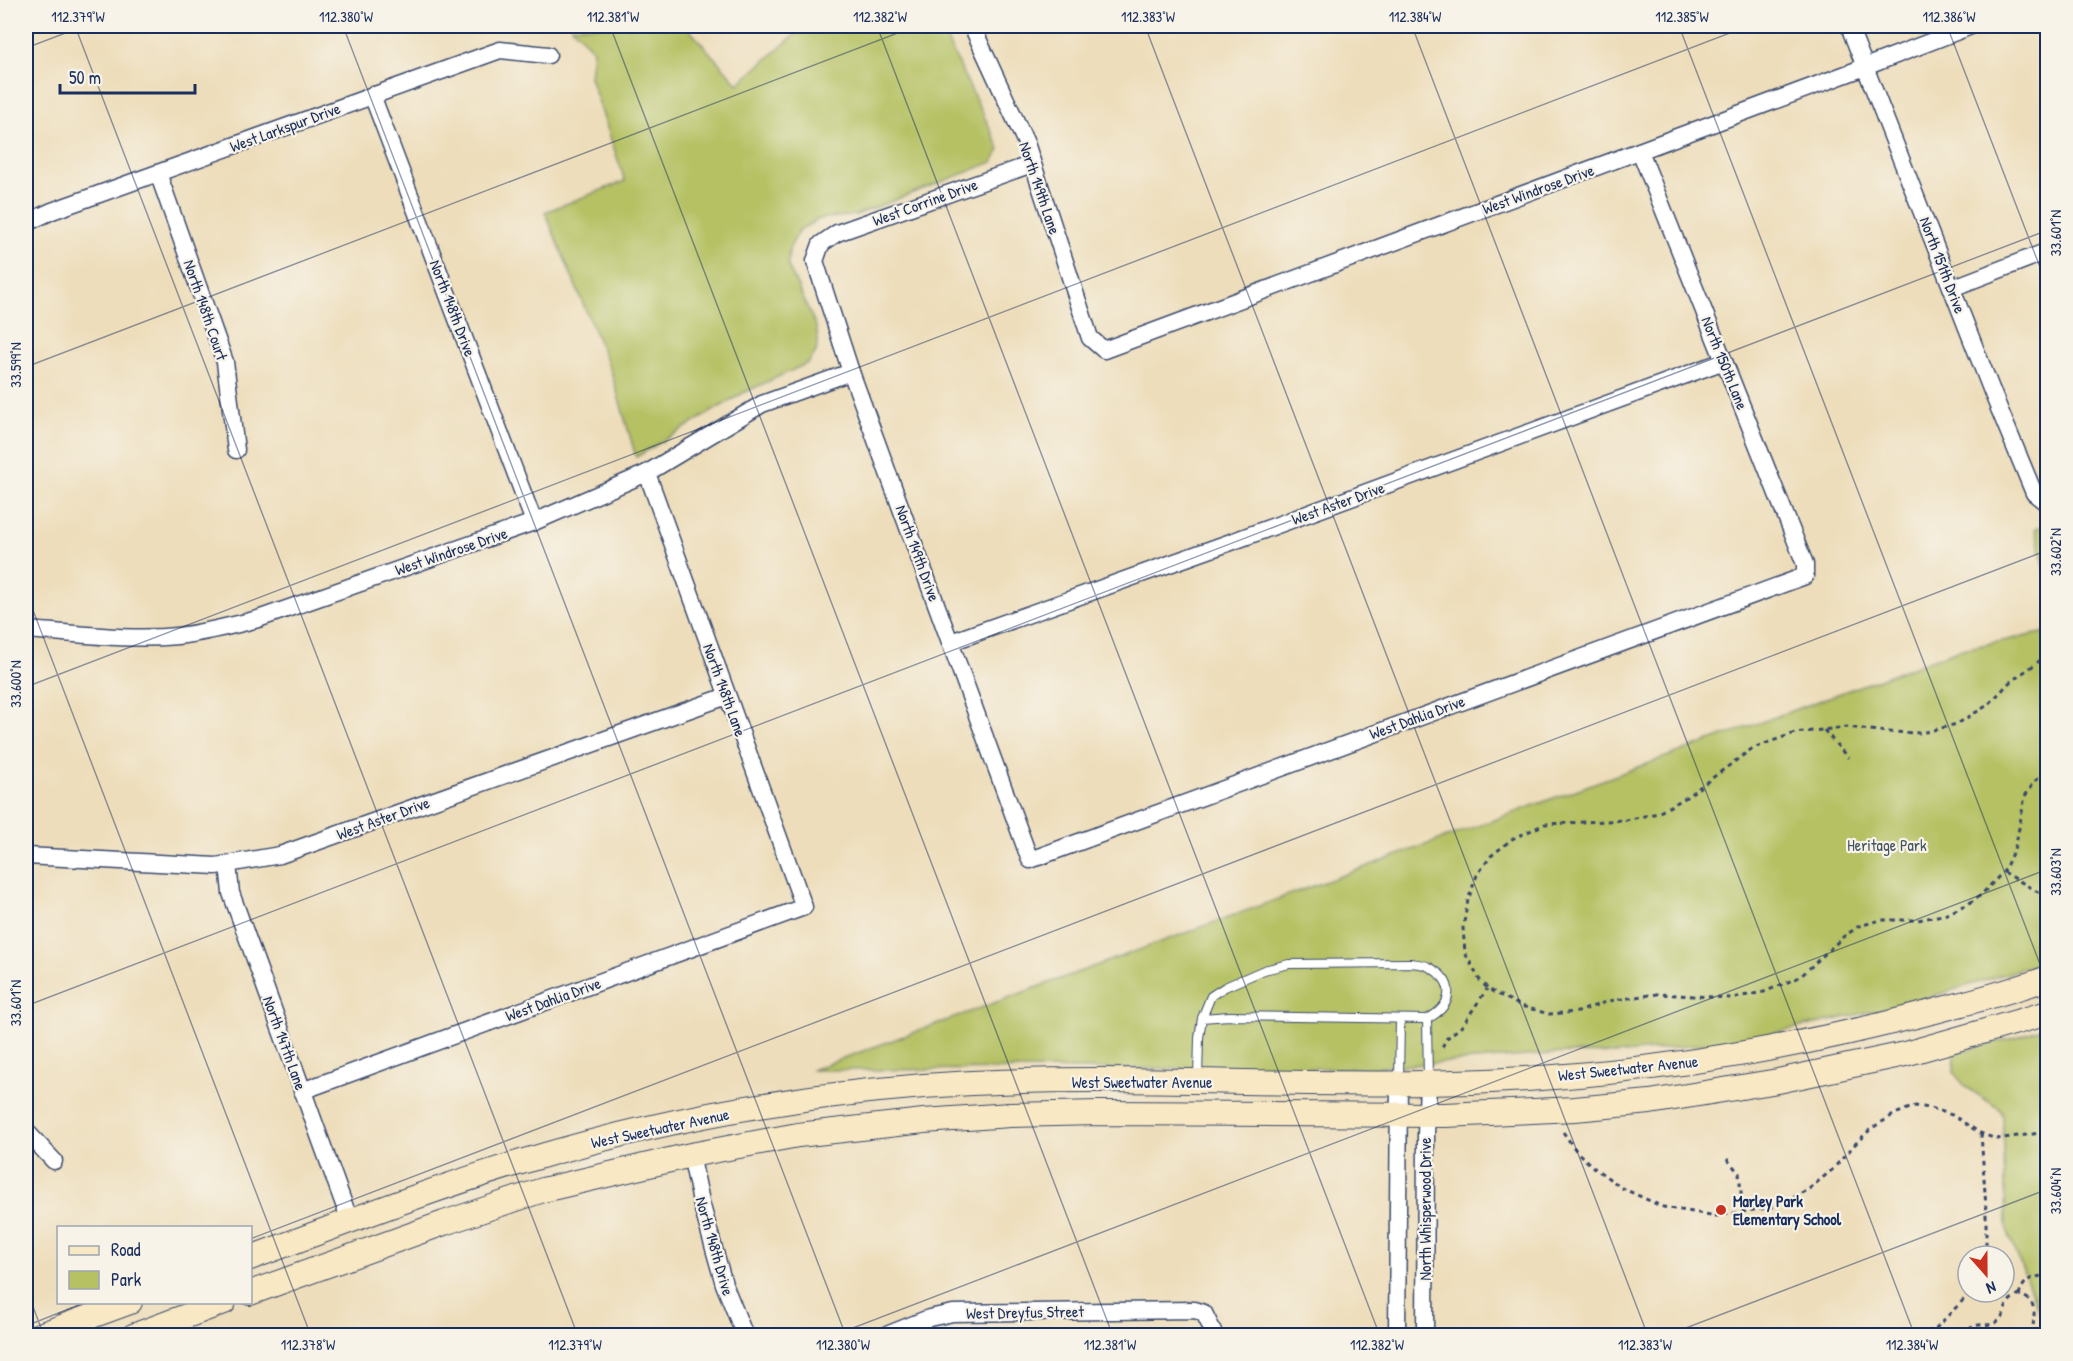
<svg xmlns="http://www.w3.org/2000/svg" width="2073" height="1361" font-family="'Patrick Hand',sans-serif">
  <rect width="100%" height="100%" fill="#f7f3e8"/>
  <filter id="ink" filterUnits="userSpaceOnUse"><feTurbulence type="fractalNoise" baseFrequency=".0167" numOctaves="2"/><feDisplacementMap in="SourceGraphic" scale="12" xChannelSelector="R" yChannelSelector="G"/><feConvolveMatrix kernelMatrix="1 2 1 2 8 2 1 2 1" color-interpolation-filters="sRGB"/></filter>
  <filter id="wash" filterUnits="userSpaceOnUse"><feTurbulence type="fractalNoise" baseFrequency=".008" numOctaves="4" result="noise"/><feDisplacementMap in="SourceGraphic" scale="24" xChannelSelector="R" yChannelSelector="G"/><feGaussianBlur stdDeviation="1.35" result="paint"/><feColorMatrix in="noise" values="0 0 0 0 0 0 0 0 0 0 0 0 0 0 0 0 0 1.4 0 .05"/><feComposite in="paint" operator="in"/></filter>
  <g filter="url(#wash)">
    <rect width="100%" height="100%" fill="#edddba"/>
    <g fill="#b5c163" stroke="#687860" stroke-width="1.5">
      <polygon points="571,26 686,26 738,84 805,26 940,26 1000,149 993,162 856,215 819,219 799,230 789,250 788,266 816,326 818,341 816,352 808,363 743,393 636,457 611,371 545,212 625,181 590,77 593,50"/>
      <polygon points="2047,526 2048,526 2047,577 2035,528"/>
      <polygon points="2047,632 2047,961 1911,1003 1815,1024 1740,1040 1616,1054 1565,1053 1372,1068 811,1070 1958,650"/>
      <polygon points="2047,1027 2047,1332 2006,1227 2003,1116 2000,1109 1966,1087 1954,1073 1955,1052 2017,1037"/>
    </g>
  </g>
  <g filter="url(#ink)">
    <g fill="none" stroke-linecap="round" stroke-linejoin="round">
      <g stroke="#3a496c" stroke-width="10">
        <g id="lane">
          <polyline points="1427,1019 1428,1080"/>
          <path d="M1198,1078L1199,1038L1202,1018L1211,996L1225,987L1264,970L1289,964L1410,963C1417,964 1424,964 1429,967C1457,982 1453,1006 1427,1019L1229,1016L1202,1018"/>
          <polyline points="1399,1081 1400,1019"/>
        </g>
      </g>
      <g stroke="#3a496c" stroke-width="19">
        <g id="street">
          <polyline points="972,26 1026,143 1090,338 1104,350 1865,67 1971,26"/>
          <polyline points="1849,26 1993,394 2034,493 2044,501 2048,500"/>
          <polyline points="372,95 534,522"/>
          <polyline points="1032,164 837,233 821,244 815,261 851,372 1030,860 1805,576 1805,564 1640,151"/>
          <polyline points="158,173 225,362 236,450"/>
          <polyline points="26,223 52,211 500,50 548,55"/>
          <polyline points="1952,288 2048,251"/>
          <path d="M26,630C75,633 127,641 177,636C204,633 231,626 258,619L534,522L647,473L762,404L851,372"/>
          <polyline points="951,642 1231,542 1724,361"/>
          <polyline points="26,856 216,866 280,855 727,696"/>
          <polyline points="228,864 231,893 350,1221"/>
          <polyline points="302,1091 804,907 647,473"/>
          <polyline points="26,1131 54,1161"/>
          <polyline points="691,1155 702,1206 724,1284 745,1336"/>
          <polyline points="884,1336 929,1318 953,1313 1195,1310 1204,1313 1213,1331 1213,1336"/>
          <polyline points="1397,1336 1399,1084"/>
          <polyline points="1425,1336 1426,1135 1428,1083"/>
        </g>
      </g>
      <g stroke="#3a496c" stroke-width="26">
        <g id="secondary">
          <path d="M250,1258C342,1224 434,1188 528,1160C671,1117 823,1090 972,1083C1122,1075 1273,1086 1423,1083C1592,1081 1760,1057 1924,1014C1965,1003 2007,993 2048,978"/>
          <polyline points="250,1293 444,1223 543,1190 691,1155 798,1135 924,1121 1010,1115 1099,1113 1445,1115 1575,1109 1650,1102 1778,1081 1905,1054 2048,1013"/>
          <polyline points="37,1336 130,1302"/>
          <polyline points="133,1336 224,1302"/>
        </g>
      </g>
      <g stroke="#3a496c" stroke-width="3" stroke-dasharray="4.5 4.5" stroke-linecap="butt">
        <polyline points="2048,655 2010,682 1988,705 1957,724 1922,733 1887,732 1847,727 1795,733 1753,748 1685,798 1658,813 1626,820 1545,824 1512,839 1491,856 1477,875 1468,900 1463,928 1465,953 1479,979 1488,989 1521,1006 1549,1014 1578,1012 1608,1001 1657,994 1732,998 1764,992 1800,977 1843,937 1859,926 1881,920 1918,920 1947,914 1968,904 1981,895 2004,871 2016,844 2025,796 2035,781 2048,772"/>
        <polyline points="1824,730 1848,758"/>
        <polyline points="2004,872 2038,892 2048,894"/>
        <polyline points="1442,1047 1447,1038 1462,1026 1487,989"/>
        <polyline points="1563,1132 1577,1152 1593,1167 1622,1188 1663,1207 1716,1216 1773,1207 1809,1189 1832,1170 1858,1141 1872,1128 1895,1114 1915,1106 1931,1108 1952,1115 1980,1133 1996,1139 2048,1132"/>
        <polyline points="1981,1133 1986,1208 1986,1256"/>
        <polyline points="1727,1159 1739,1173 1743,1211"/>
        <path d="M2019,1295C2024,1279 2032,1276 2048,1276"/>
        <polyline points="1936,1328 1943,1336"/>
        <polyline points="1919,1336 1936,1328 1971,1292"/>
        <path d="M1963,1336C1976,1317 1987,1330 1998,1321C2009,1313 2001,1302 2019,1295C2036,1299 2035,1311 2033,1326L2039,1336"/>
      </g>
      <use href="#lane" stroke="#fff" stroke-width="8"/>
      <use href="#street" stroke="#fff" stroke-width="16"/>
      <use href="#secondary" stroke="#f8e8c3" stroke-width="24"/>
    </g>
  </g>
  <path fill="none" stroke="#1b2f5e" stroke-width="1.5" stroke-opacity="0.45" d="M75,26L578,1336M343,26L846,1336M610,26L1113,1336M877,26L1380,1336M1145,26L1648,1336M1412,26L1915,1336M1679,26L2048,985M1947,26L2048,288M26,48L84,26M26,367L916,26M26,592L311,1336M26,687L1748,26M26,1006L2048,230M250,1239L2048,550M26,1288L44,1336M26,1326L86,1302M832,1336L2048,869M1665,1336L2048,1189"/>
  <circle fill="#c8321e" stroke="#f7f3e8" stroke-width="2" cx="1721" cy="1210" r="6"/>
  <g text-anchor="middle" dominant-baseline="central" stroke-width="4.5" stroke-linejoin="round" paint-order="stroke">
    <g font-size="16" fill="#1b2f5e" stroke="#f7f3e8">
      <text transform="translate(285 127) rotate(-20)">West Larkspur Drive</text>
      <text transform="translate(1040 188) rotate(71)">North 149th Lane</text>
      <text transform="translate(1538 189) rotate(-20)">West Windrose Drive</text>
      <text transform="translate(925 202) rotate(-20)">West Corrine Drive</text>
      <text transform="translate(1943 265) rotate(69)">North 151th Drive</text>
      <text transform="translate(453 308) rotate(69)">North 148th Drive</text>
      <text transform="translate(206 310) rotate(71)">North 148th Court</text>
      <text transform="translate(1725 363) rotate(68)">North 150th Lane</text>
      <text transform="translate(1338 503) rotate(-20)">West Aster Drive</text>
      <text transform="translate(451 551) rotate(-19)">West Windrose Drive</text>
      <text transform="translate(918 553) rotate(70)">North 149th Drive</text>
      <text transform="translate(725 690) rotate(70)">North 148th Lane</text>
      <text transform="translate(1417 717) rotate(-20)">West Dahlia Drive</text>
      <text transform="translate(383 818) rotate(-20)">West Aster Drive</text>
      <text transform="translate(553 999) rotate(-20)">West Dahlia Drive</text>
      <text transform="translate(285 1043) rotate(70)">North 147th Lane</text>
      <text transform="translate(1628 1068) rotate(-6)">West Sweetwater Avenue</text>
      <text x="1142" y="1082">West Sweetwater Avenue</text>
      <text transform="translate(660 1128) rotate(-12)">West Sweetwater Avenue</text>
      <text transform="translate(1425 1209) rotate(-90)">North Whisperwood Drive</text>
      <text transform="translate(715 1246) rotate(74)">North 148th Drive</text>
      <text transform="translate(1025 1312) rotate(-1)">West Dreyfus Street</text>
    </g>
    <g font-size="16" fill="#42545f" stroke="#f7f3e8">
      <text x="1887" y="845">Heritage Park</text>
    </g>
    <g font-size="16" font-weight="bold" fill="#1b2f5e" stroke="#f7f3e8" text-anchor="start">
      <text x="1733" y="1201">Marley Park<tspan x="1733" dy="18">Elementary School</tspan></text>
    </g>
  </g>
  <rect width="2073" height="1361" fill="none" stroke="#f7f3e8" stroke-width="66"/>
  <rect x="57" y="1226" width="195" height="78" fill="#f7f3e8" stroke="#9fa5b1" stroke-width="1.5"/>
  <rect x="69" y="1246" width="30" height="9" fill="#f8e8c3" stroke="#9fa5b1" stroke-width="1.5"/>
  <text x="111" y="1256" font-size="18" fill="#1b2f5e">Road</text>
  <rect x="69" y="1271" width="30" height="18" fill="#b5c163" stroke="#9fa5b1" stroke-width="1.5"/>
  <text x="111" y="1286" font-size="18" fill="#1b2f5e">Park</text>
  <g transform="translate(1986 1274) rotate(159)"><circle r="28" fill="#f7f3e8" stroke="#9fa5b1" stroke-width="1.5"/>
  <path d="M0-4.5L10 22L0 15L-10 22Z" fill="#c8321e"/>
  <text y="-9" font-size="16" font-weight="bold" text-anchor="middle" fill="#1b2f5e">N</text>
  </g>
  <path d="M60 84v9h135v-9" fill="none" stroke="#1b2f5e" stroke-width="3"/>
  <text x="69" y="84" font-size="18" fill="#1b2f5e" stroke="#f7f3e8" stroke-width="4.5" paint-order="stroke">50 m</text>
  <rect x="33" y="33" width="2007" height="1295" fill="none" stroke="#1b2f5e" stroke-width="2"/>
  <g font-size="15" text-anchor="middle" fill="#1b2f5e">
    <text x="78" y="22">112.379°W</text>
    <text x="346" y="22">112.380°W</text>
    <text x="613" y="22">112.381°W</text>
    <text x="880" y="22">112.382°W</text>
    <text x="1148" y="22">112.383°W</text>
    <text x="1415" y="22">112.384°W</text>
    <text x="1682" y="22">112.385°W</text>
    <text x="1949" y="22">112.386°W</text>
    <text transform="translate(2056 233) rotate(-90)" y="5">33.601°N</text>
    <text transform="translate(16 365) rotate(-90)" y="5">33.599°N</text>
    <text transform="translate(2056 552) rotate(-90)" y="5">33.602°N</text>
    <text transform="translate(16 684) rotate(-90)" y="5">33.600°N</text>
    <text transform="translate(2056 872) rotate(-90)" y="5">33.603°N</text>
    <text transform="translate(16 1003) rotate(-90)" y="5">33.601°N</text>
    <text transform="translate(2056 1191) rotate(-90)" y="5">33.604°N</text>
    <text x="308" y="1350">112.378°W</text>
    <text x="575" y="1350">112.379°W</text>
    <text x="843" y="1350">112.380°W</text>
    <text x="1110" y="1350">112.381°W</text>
    <text x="1377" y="1350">112.382°W</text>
    <text x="1645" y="1350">112.383°W</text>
    <text x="1912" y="1350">112.384°W</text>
  </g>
</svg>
